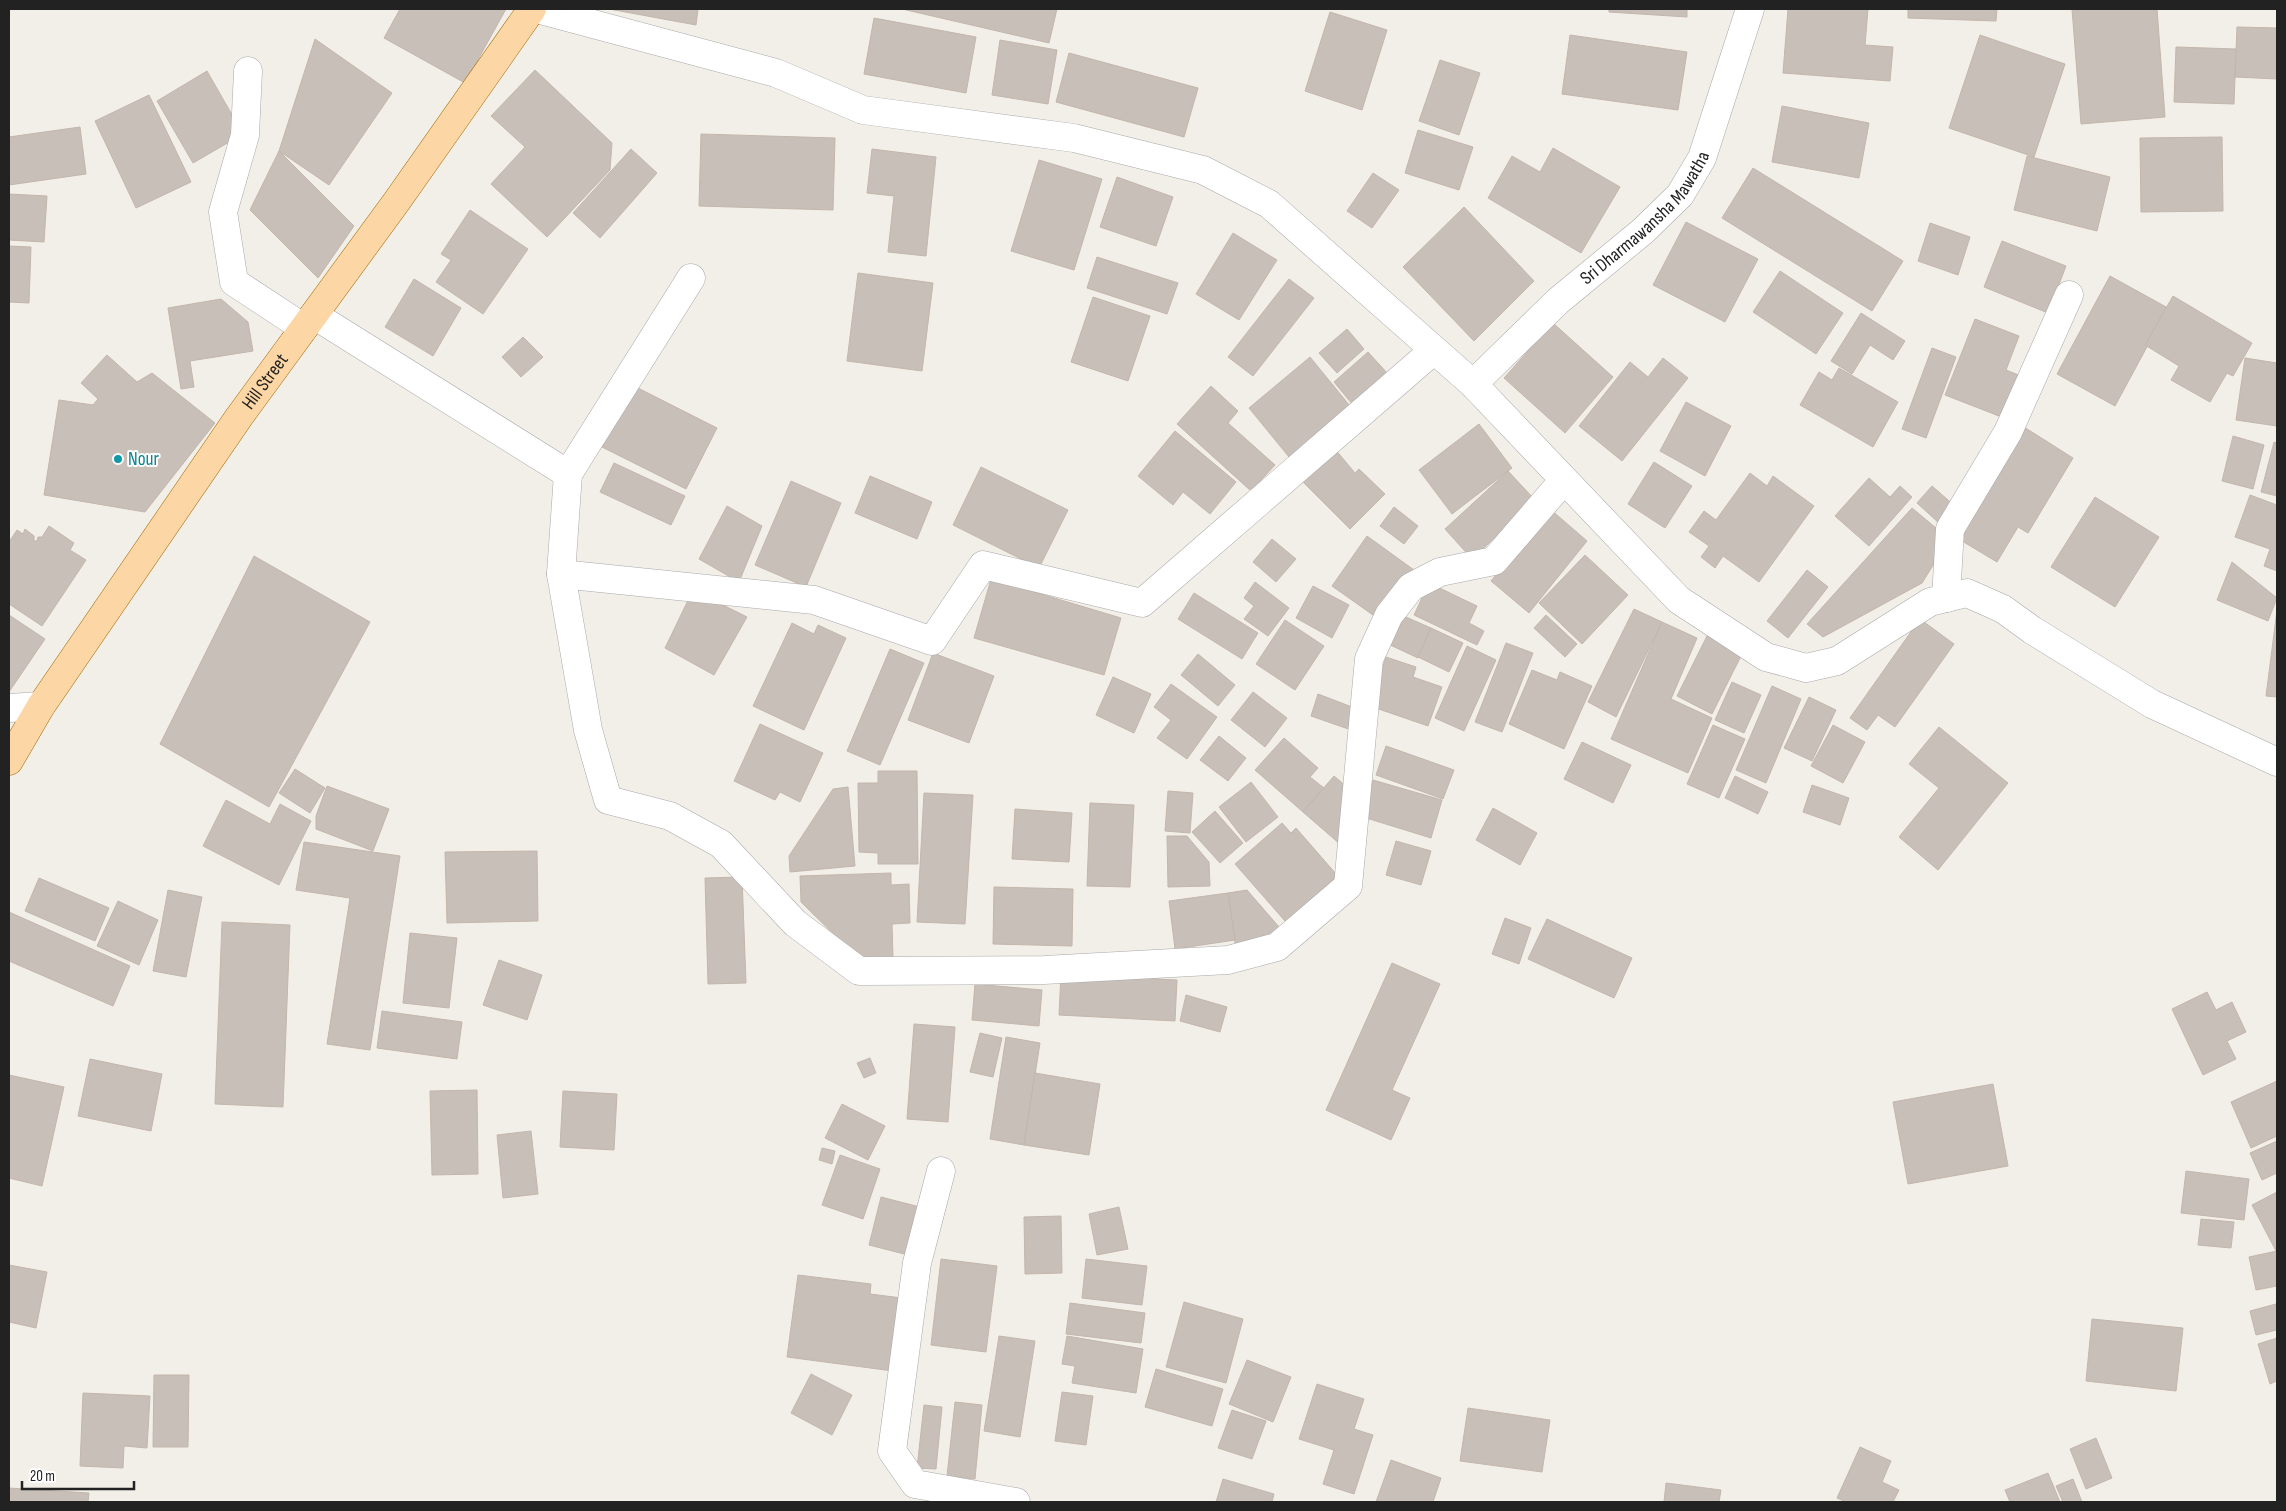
<svg xmlns="http://www.w3.org/2000/svg" width="2286" height="1511" font-family="'Sofia Sans Condensed',sans-serif">
  <rect width="100%" height="100%" fill="#f2efe9"/>
  <g fill="#c7bfb8" stroke="#c4b6ab">
    <polygon points="400,9 506,9 465,83 384,38"/>
    <polygon points="609,9 698,9 696,25"/>
    <polygon points="902,9 1057,9 1049,43"/>
    <polygon points="1609,9 1687,9 1687,17 1609,12"/>
    <polygon points="1788,9 1868,9 1865,45 1893,47 1890,81 1783,73"/>
    <polygon points="1908,9 1997,9 1996,21 1908,18"/>
    <polygon points="2072,9 2157,9 2165,117 2081,124"/>
    <polygon points="1330,12 1387,30 1362,110 1305,91"/>
    <polygon points="874,18 976,37 966,93 864,74"/>
    <polygon points="2237,27 2277,28 2277,79 2235,77"/>
    <polygon points="1570,35 1687,52 1678,110 1562,94"/>
    <polygon points="1980,35 2065,64 2034,157 1949,128"/>
    <polygon points="315,39 392,93 329,185 279,151"/>
    <polygon points="1000,40 1057,50 1048,104 992,95"/>
    <polygon points="2176,47 2236,49 2234,104 2174,102"/>
    <polygon points="1069,53 1198,88 1184,137 1056,102"/>
    <polygon points="1440,60 1480,73 1459,135 1419,121"/>
    <polygon points="535,70 612,143 610,170 547,237 491,184 525,147 491,116"/>
    <polygon points="207,71 243,134 193,163 157,101"/>
    <polygon points="149,95 191,182 136,208 95,121"/>
    <polygon points="1782,106 1869,123 1859,178 1772,162"/>
    <polygon points="80,127 86,174 9,185 9,137"/>
    <polygon points="1418,130 1473,147 1459,190 1405,173"/>
    <polygon points="701,134 835,138 833,210 699,206"/>
    <polygon points="2222,137 2223,211 2141,212 2140,138"/>
    <polygon points="1553,148 1620,187 1581,253 1488,198 1512,156 1540,172"/>
    <polygon points="631,149 657,173 600,238 573,213"/>
    <polygon points="872,149 936,157 926,256 888,252 894,196 867,193"/>
    <polygon points="279,151 354,226 318,278 250,210"/>
    <polygon points="2027,156 2110,177 2097,231 2014,210"/>
    <polygon points="1039,160 1102,179 1074,270 1011,251"/>
    <polygon points="1753,168 1903,261 1872,311 1722,218"/>
    <polygon points="1373,173 1399,190 1372,228 1347,211"/>
    <polygon points="1117,177 1173,197 1156,246 1100,227"/>
    <polygon points="9,194 47,196 44,242 9,240"/>
    <polygon points="1464,207 1534,281 1474,341 1403,267"/>
    <polygon points="470,210 528,249 483,314 436,282 451,260 441,254"/>
    <polygon points="1686,222 1758,259 1725,322 1653,285"/>
    <polygon points="1930,223 1970,237 1958,275 1918,261"/>
    <polygon points="1233,233 1277,260 1239,320 1196,294"/>
    <polygon points="2002,241 2066,266 2048,313 1984,287"/>
    <polygon points="9,246 31,247 29,303 9,302"/>
    <polygon points="1097,257 1178,283 1167,314 1087,288"/>
    <polygon points="1780,271 1843,313 1816,354 1753,312"/>
    <polygon points="858,273 933,283 922,371 847,361"/>
    <polygon points="2110,276 2168,308 2115,406 2057,374"/>
    <polygon points="414,279 461,308 433,356 385,327"/>
    <polygon points="1289,279 1314,298 1253,376 1228,357"/>
    <polygon points="2173,296 2252,343 2233,376 2227,373 2210,402 2171,380 2179,366 2145,345"/>
    <polygon points="1093,297 1150,316 1128,381 1071,362"/>
    <polygon points="221,299 248,322 253,351 190,361 194,387 181,389 168,308"/>
    <polygon points="1861,313 1905,341 1893,360 1870,345 1852,374 1831,361"/>
    <polygon points="1975,319 2019,336 2006,370 2021,376 2004,418 1945,395"/>
    <polygon points="1553,323 1613,377 1565,433 1504,378"/>
    <polygon points="1347,329 1364,349 1337,373 1319,353"/>
    <polygon points="523,337 543,357 521,377 502,357"/>
    <polygon points="1932,348 1956,357 1926,438 1902,429"/>
    <polygon points="1368,352 1388,374 1353,405 1334,382"/>
    <polygon points="107,355 137,382 152,373 215,423 145,512 44,495 59,400 93,405 98,399 81,383"/>
    <polygon points="1310,357 1350,406 1289,457 1249,408"/>
    <polygon points="1663,358 1688,378 1622,461 1579,426 1630,362 1648,377"/>
    <polygon points="2245,358 2277,363 2277,426 2236,420"/>
    <polygon points="1839,368 1898,402 1873,447 1800,405 1819,372 1832,380"/>
    <polygon points="632,385 717,428 686,489 602,447"/>
    <polygon points="1211,386 1238,411 1228,423 1275,465 1251,491 1177,424"/>
    <polygon points="1686,402 1731,426 1705,476 1660,451"/>
    <polygon points="1479,424 1512,468 1452,514 1419,470"/>
    <polygon points="2024,427 2073,458 2028,533 2018,527 1997,562 1957,538"/>
    <polygon points="1175,431 1236,482 1210,514 1183,492 1173,505 1138,476"/>
    <polygon points="2233,436 2264,445 2253,489 2222,481"/>
    <polygon points="2274,442 2277,443 2277,496 2261,492"/>
    <polygon points="1334,448 1355,473 1359,469 1385,494 1350,529 1302,481"/>
    <polygon points="1654,462 1692,486 1665,528 1628,504"/>
    <polygon points="614,463 685,496 671,525 600,492"/>
    <polygon points="981,467 1068,510 1039,568 953,525"/>
    <polygon points="1508,471 1535,500 1472,559 1445,529"/>
    <polygon points="1750,473 1767,486 1773,476 1814,506 1759,582 1723,556 1715,568 1701,557 1709,546 1689,532 1704,511 1716,520"/>
    <polygon points="870,476 932,502 917,539 855,513"/>
    <polygon points="1869,478 1890,497 1900,486 1912,497 1869,546 1835,516"/>
    <polygon points="791,481 841,503 806,587 755,565"/>
    <polygon points="1932,486 1956,507 1940,524 1917,503"/>
    <polygon points="2250,495 2277,505 2277,571 2264,566 2270,549 2235,537"/>
    <polygon points="2095,497 2159,537 2115,607 2051,567"/>
    <polygon points="727,506 762,526 739,582 699,559"/>
    <polygon points="1394,507 1418,526 1404,544 1380,526"/>
    <polygon points="1912,508 1942,533 1940,554 1922,583 1823,637 1807,624"/>
    <polygon points="1550,509 1587,541 1529,613 1491,581"/>
    <polygon points="49,526 74,543 70,550 86,560 42,626 9,604 9,542 17,530 23,534 25,529 34,536 34,541 37,541 38,537 42,537"/>
    <polygon points="1367,536 1414,570 1380,620 1332,586"/>
    <polygon points="1272,539 1296,559 1276,582 1253,562"/>
    <polygon points="1585,555 1628,595 1582,644 1539,603"/>
    <polygon points="254,556 370,622 269,807 160,744"/>
    <polygon points="2232,562 2277,598 2268,621 2217,600"/>
    <polygon points="1807,570 1828,587 1788,638 1767,621"/>
    <polygon points="991,579 1121,618 1104,675 974,638"/>
    <polygon points="1255,582 1289,608 1268,636 1244,619 1254,606 1244,598"/>
    <polygon points="1429,583 1477,606 1469,623 1484,631 1477,645 1414,615"/>
    <polygon points="1313,586 1349,605 1332,638 1296,618"/>
    <polygon points="693,590 747,617 714,675 665,648"/>
    <polygon points="1194,593 1258,633 1242,659 1178,619"/>
    <polygon points="1634,609 1662,622 1616,717 1588,702"/>
    <polygon points="2277,610 2277,697 2266,696"/>
    <polygon points="1399,614 1431,628 1418,658 1386,643"/>
    <polygon points="9,615 45,639 9,692"/>
    <polygon points="1546,615 1577,644 1565,657 1534,628"/>
    <polygon points="1920,619 1954,644 1895,727 1878,715 1867,730 1850,718"/>
    <polygon points="1285,620 1324,646 1295,690 1256,664"/>
    <polygon points="1662,622 1697,638 1671,699 1712,718 1688,773 1611,739"/>
    <polygon points="792,623 814,634 818,625 846,638 804,730 753,706"/>
    <polygon points="1431,628 1463,643 1449,672 1418,657"/>
    <polygon points="1707,636 1742,654 1712,714 1677,696"/>
    <polygon points="1506,643 1533,653 1502,732 1475,722"/>
    <polygon points="1467,646 1496,660 1464,731 1435,718"/>
    <polygon points="890,649 924,663 880,765 847,751"/>
    <polygon points="933,653 994,676 969,743 908,720"/>
    <polygon points="1198,654 1235,685 1218,706 1181,675"/>
    <polygon points="1386,657 1416,667 1413,677 1442,687 1428,726 1370,706"/>
    <polygon points="1532,670 1557,680 1560,672 1592,686 1564,749 1509,724"/>
    <polygon points="1113,677 1151,694 1134,733 1096,715"/>
    <polygon points="1732,682 1761,695 1744,733 1715,720"/>
    <polygon points="1171,684 1217,717 1187,759 1157,738 1171,720 1154,707"/>
    <polygon points="1772,686 1801,699 1766,783 1736,770"/>
    <polygon points="1253,692 1287,718 1265,747 1231,720"/>
    <polygon points="1318,694 1352,707 1357,732 1311,716"/>
    <polygon points="1809,697 1836,710 1812,761 1784,748"/>
    <polygon points="760,724 823,753 800,802 780,792 775,800 734,781"/>
    <polygon points="1713,725 1745,739 1719,798 1687,784"/>
    <polygon points="1833,725 1865,742 1843,783 1811,766"/>
    <polygon points="1939,727 2008,783 1938,870 1899,837 1939,788 1909,764"/>
    <polygon points="1219,736 1246,758 1228,781 1200,760"/>
    <polygon points="1284,738 1318,768 1310,777 1324,788 1303,812 1255,770"/>
    <polygon points="1582,742 1631,765 1613,803 1564,779"/>
    <polygon points="1386,746 1454,770 1443,799 1376,775"/>
    <polygon points="295,769 325,788 310,813 279,793"/>
    <polygon points="878,771 917,771 918,864 878,864 878,853 859,852 858,783 878,783"/>
    <polygon points="1334,776 1353,792 1341,845 1303,812"/>
    <polygon points="1735,776 1768,792 1758,814 1725,798"/>
    <polygon points="1373,780 1442,800 1431,838 1363,817"/>
    <polygon points="1251,782 1278,817 1246,842 1219,807"/>
    <polygon points="1812,785 1849,798 1840,825 1803,812"/>
    <polygon points="327,786 389,809 373,851 316,829 316,816"/>
    <polygon points="848,787 855,866 790,872 789,856 833,789"/>
    <polygon points="1168,791 1193,793 1190,833 1165,831"/>
    <polygon points="924,793 973,795 965,924 917,922"/>
    <polygon points="226,800 270,824 280,804 311,821 279,885 203,846"/>
    <polygon points="1090,803 1134,805 1130,887 1087,886"/>
    <polygon points="1493,808 1537,833 1520,865 1476,840"/>
    <polygon points="1015,809 1072,813 1069,862 1012,859"/>
    <polygon points="1215,811 1243,843 1220,863 1192,832"/>
    <polygon points="1282,823 1291,833 1296,828 1337,875 1337,890 1292,929 1235,864"/>
    <polygon points="1167,836 1187,836 1209,862 1210,886 1168,887"/>
    <polygon points="1396,841 1431,851 1421,885 1386,875"/>
    <polygon points="304,842 400,856 370,1050 327,1044 350,898 296,890"/>
    <polygon points="537,851 538,921 447,923 445,852"/>
    <polygon points="891,873 891,885 909,884 910,923 892,924 893,958 859,959 801,902 800,876"/>
    <polygon points="742,877 746,983 708,984 705,878"/>
    <polygon points="39,878 109,908 95,941 25,911"/>
    <polygon points="994,887 1073,889 1072,946 993,944"/>
    <polygon points="168,890 202,897 186,977 153,971"/>
    <polygon points="1247,890 1286,935 1236,950 1228,893"/>
    <polygon points="1228,893 1235,940 1175,949 1169,901"/>
    <polygon points="118,901 158,920 139,965 97,946"/>
    <polygon points="9,912 130,966 113,1006 9,961"/>
    <polygon points="1505,918 1531,928 1519,964 1492,954"/>
    <polygon points="1547,919 1632,958 1614,998 1528,959"/>
    <polygon points="222,922 290,925 283,1107 215,1104"/>
    <polygon points="410,933 457,938 449,1008 403,1003"/>
    <polygon points="499,960 542,975 527,1020 483,1005"/>
    <polygon points="1392,963 1440,984 1392,1090 1410,1098 1391,1140 1326,1110"/>
    <polygon points="1061,974 1177,980 1175,1021 1059,1015"/>
    <polygon points="975,984 1042,990 1039,1026 972,1020"/>
    <polygon points="2207,992 2216,1010 2232,1002 2246,1032 2227,1041 2236,1059 2203,1075 2172,1009"/>
    <polygon points="1186,995 1227,1007 1220,1032 1180,1021"/>
    <polygon points="382,1011 462,1022 457,1059 377,1048"/>
    <polygon points="914,1024 955,1027 948,1122 907,1119"/>
    <polygon points="980,1033 1002,1038 993,1077 970,1072"/>
    <polygon points="1006,1037 1040,1043 1024,1145 990,1139"/>
    <polygon points="870,1058 876,1073 864,1078 857,1063"/>
    <polygon points="90,1059 162,1074 151,1131 78,1116"/>
    <polygon points="1035,1073 1100,1084 1089,1155 1024,1145"/>
    <polygon points="9,1075 64,1087 42,1186 9,1178"/>
    <polygon points="2277,1081 2277,1136 2251,1148 2231,1102"/>
    <polygon points="1993,1084 2008,1166 1908,1184 1893,1102"/>
    <polygon points="477,1090 478,1174 432,1175 430,1091"/>
    <polygon points="563,1091 617,1094 614,1150 560,1147"/>
    <polygon points="842,1104 885,1126 868,1160 825,1138"/>
    <polygon points="531,1131 538,1194 503,1198 497,1135"/>
    <polygon points="2277,1141 2277,1173 2262,1180 2250,1153"/>
    <polygon points="822,1148 835,1151 832,1164 819,1160"/>
    <polygon points="840,1155 880,1169 863,1219 822,1205"/>
    <polygon points="2186,1171 2249,1179 2244,1220 2181,1213"/>
    <polygon points="2277,1192 2277,1251 2276,1251 2252,1205"/>
    <polygon points="881,1197 924,1208 912,1256 869,1245"/>
    <polygon points="1119,1207 1128,1249 1097,1255 1089,1214"/>
    <polygon points="1061,1216 1062,1273 1025,1274 1024,1217"/>
    <polygon points="2201,1219 2234,1222 2231,1248 2198,1245"/>
    <polygon points="2277,1251 2277,1286 2256,1290 2249,1257"/>
    <polygon points="941,1259 997,1266 986,1352 931,1345"/>
    <polygon points="1086,1259 1147,1266 1142,1305 1082,1298"/>
    <polygon points="9,1265 47,1272 36,1328 9,1322"/>
    <polygon points="798,1275 871,1284 870,1294 902,1298 893,1371 787,1357"/>
    <polygon points="1184,1302 1243,1319 1226,1383 1166,1367"/>
    <polygon points="1070,1303 1145,1313 1141,1343 1066,1334"/>
    <polygon points="2276,1304 2277,1330 2256,1335 2250,1311"/>
    <polygon points="2092,1319 2183,1328 2176,1391 2086,1381"/>
    <polygon points="999,1336 1035,1341 1020,1437 984,1431"/>
    <polygon points="1067,1336 1143,1349 1136,1393 1072,1383 1075,1366 1062,1364"/>
    <polygon points="2277,1338 2277,1381 2270,1384 2258,1344"/>
    <polygon points="1247,1360 1291,1377 1273,1422 1229,1404"/>
    <polygon points="1156,1369 1223,1389 1212,1426 1145,1407"/>
    <polygon points="811,1374 852,1395 832,1435 791,1413"/>
    <polygon points="154,1375 189,1375 188,1447 153,1447"/>
    <polygon points="1317,1384 1364,1399 1354,1429 1373,1435 1354,1494 1323,1484 1334,1450 1299,1439"/>
    <polygon points="1062,1392 1093,1396 1086,1445 1055,1441"/>
    <polygon points="83,1393 150,1396 147,1448 124,1446 123,1468 80,1466"/>
    <polygon points="955,1402 982,1405 975,1479 947,1476"/>
    <polygon points="924,1405 942,1407 936,1469 917,1468"/>
    <polygon points="1468,1408 1550,1420 1542,1472 1460,1461"/>
    <polygon points="1232,1410 1266,1421 1252,1459 1218,1448"/>
    <polygon points="2096,1438 2112,1478 2086,1489 2070,1449"/>
    <polygon points="1860,1447 1891,1461 1882,1482 1899,1490 1893,1502 1846,1502 1837,1498"/>
    <polygon points="1391,1460 1441,1478 1433,1502 1376,1502"/>
    <polygon points="2048,1473 2060,1502 2010,1502 2005,1490"/>
    <polygon points="1223,1479 1274,1494 1272,1502 1216,1502"/>
    <polygon points="2073,1479 2082,1502 2063,1502 2056,1486"/>
    <polygon points="1666,1483 1721,1490 1719,1502 1664,1502"/>
    <polygon points="9,1488 89,1493 88,1502 9,1502"/>
  </g>
  <g fill="none" stroke-linecap="round" stroke-linejoin="round">
    <g stroke="#a9a9a9" stroke-width="29">
      <g id="minor">
        <polyline points="537,9 776,73 863,110 1074,138 1203,170 1269,204 1473,384 1679,600 1766,657 1806,668 1837,661 1930,602 1967,593 2003,609 2032,630 2152,704 2277,762"/>
        <polyline points="248,71 245,135 223,212 234,282 304,328"/>
        <polyline points="314,315 568,474 691,278"/>
        <path id="s1" d="M1473,384L1558,301L1643,231L1680,195L1702,158L1750,9"/>
        <polyline points="568,474 561,574 588,730 608,800 670,816 721,844 795,923 859,971 1044,970 1228,960 1277,947 1348,886 1369,659 1389,615 1411,587 1440,572 1494,561 1563,481"/>
        <polyline points="561,574 814,600 932,641 983,565 1142,603 1434,350"/>
        <polyline points="1946,598 1950,529 2008,432 2069,295"/>
        <polyline points="9,708 41,706"/>
        <polyline points="941,1171 917,1263 892,1451 915,1484 1016,1502"/>
      </g>
    </g>
    <g stroke="#a06b00" stroke-width="29">
      <g id="major">
        <path id="s2" d="M9,761L41,706L239,417L397,201L532,9"/>
      </g>
    </g>
    <use href="#minor" stroke="#fff" stroke-width="28"/>
    <use href="#major" stroke="#fcd6a4" stroke-width="28"/>
  </g>
  <circle fill="#0f9aa8" stroke="#fff" stroke-width="2" cx="118" cy="459" r="5"/>
  <g text-anchor="middle" dominant-baseline="central" stroke-width="4" stroke-linejoin="round" paint-order="stroke">
    <g font-size="19" fill="#222" stroke="#fff">
      <text stroke="none"><textPath href="#s1" startOffset="240">Sri Dharmawansha Mawatha</textPath></text>
      <text stroke="none"><textPath href="#s2" startOffset="458">Hill Street</textPath></text>
    </g>
    <g font-size="19" fill="#0d838f" stroke="#fff" text-anchor="start">
      <text x="128" y="459">Nour</text>
    </g>
  </g>
  <rect width="2286" height="1511" fill="none" stroke="#222222" stroke-width="20"/>
  <path d="M22 1481v8h112v-8" fill="none" stroke="#222222" stroke-width="2.5"/>
  <text x="30" y="1481" font-size="15" fill="#222222" stroke="#ffffff" stroke-width="4" paint-order="stroke">20 m</text>
</svg>
